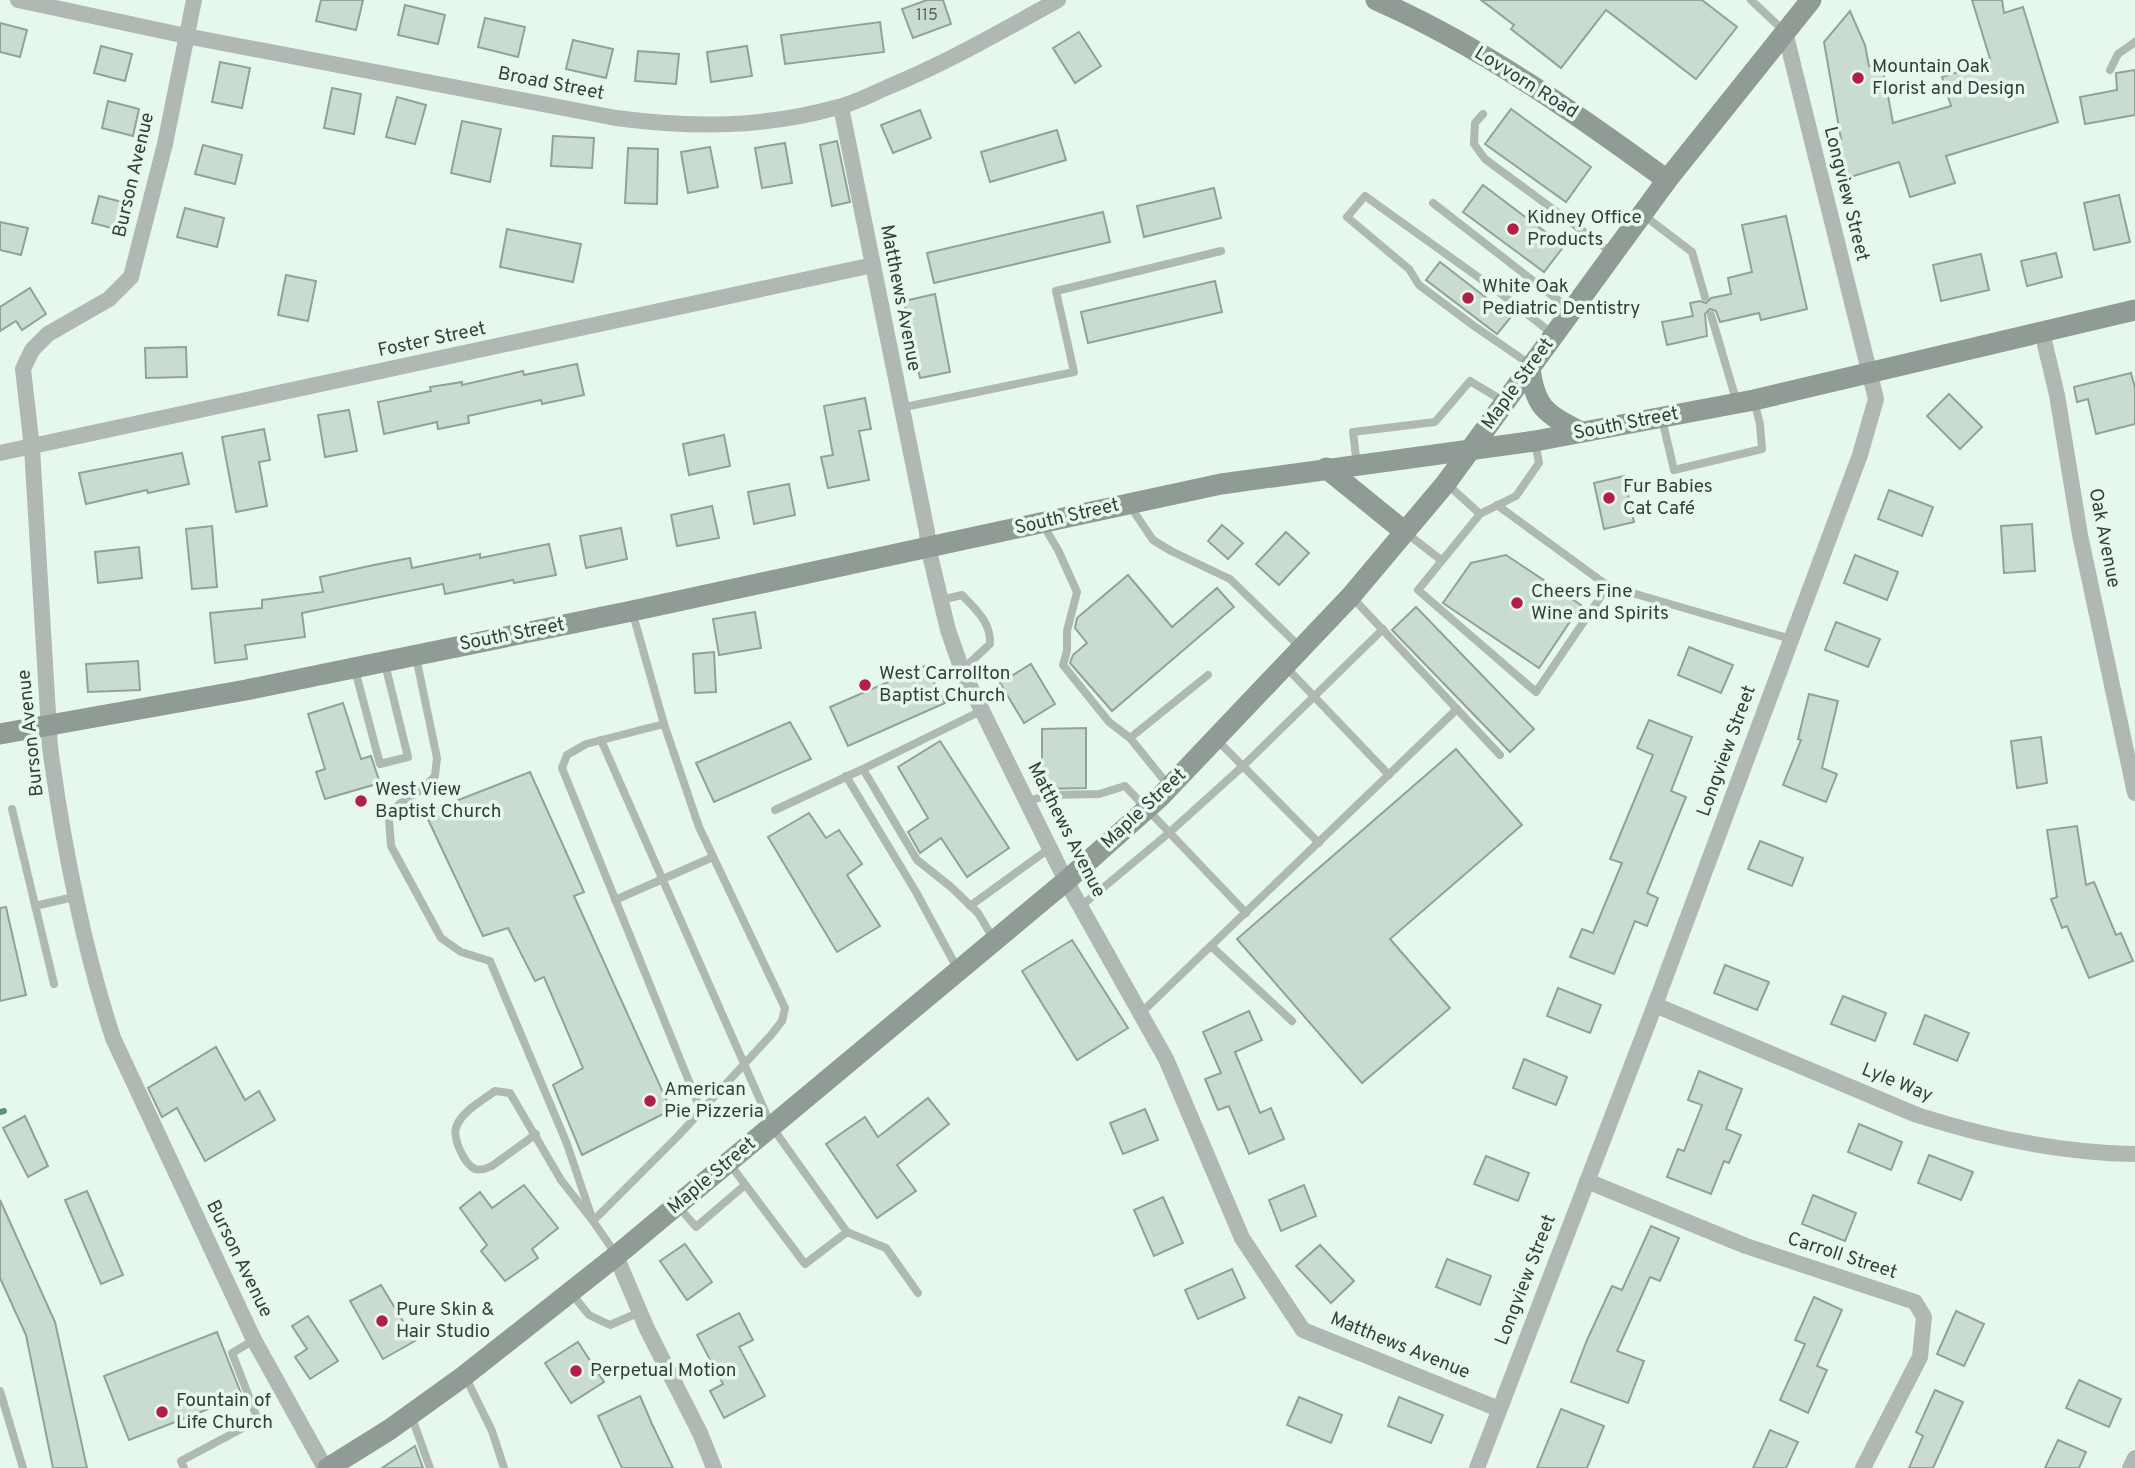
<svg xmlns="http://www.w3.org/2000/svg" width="2135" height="1468" font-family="Overpass,sans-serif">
  <rect width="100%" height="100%" fill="#e6f8ee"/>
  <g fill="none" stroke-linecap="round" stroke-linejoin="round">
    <polyline stroke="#618f79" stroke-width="6" points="0,1112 4,1111"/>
  </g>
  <g fill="#cadbd2" stroke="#92a299" stroke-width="2">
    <polygon points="321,0 363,0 356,30 316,21"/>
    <polygon points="927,0 943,0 951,24 913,38 902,9"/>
    <polygon points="1481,0 1702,0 1737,27 1696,79 1606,10 1561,68 1511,29 1514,25"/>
    <polygon points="1972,0 2002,0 2004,13 2023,7 2058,122 1946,156 1955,183 1910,197 1899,162 1844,179 1832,141 1841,139 1824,42 1850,11 1865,45 1869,66 1882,64 1893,123 1951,106 1942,77 1991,62"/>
    <polygon points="405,5 445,15 438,44 398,35"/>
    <polygon points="485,18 525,27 518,57 478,47"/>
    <polygon points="880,22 884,52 785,64 781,35"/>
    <polygon points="0,23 27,30 20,57 0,52"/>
    <polygon points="1079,32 1101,66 1075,83 1053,48"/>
    <polygon points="573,40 613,49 606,78 566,69"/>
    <polygon points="101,46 132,54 125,81 94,73"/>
    <polygon points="747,46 752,76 711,82 707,52"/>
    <polygon points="638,51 679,54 676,84 635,81"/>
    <polygon points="220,62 250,68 242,108 212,102"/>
    <polygon points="2135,70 2135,115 2085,124 2080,97 2117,90 2116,73"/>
    <polygon points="332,88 361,94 354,134 324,128"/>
    <polygon points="397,97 426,105 415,144 386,137"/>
    <polygon points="108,101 139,109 133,136 102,128"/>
    <polygon points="1511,109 1591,167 1566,202 1485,144"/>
    <polygon points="920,110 931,138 893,153 881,125"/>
    <polygon points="462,121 501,129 490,182 451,173"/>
    <polygon points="1057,130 1066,160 990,182 981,152"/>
    <polygon points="553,136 594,138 592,168 551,166"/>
    <polygon points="837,141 850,202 832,206 820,145"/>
    <polygon points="785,143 792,183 762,188 755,148"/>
    <polygon points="203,145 242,155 235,184 195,174"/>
    <polygon points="710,147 718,187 688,193 681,152"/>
    <polygon points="628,148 658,149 657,204 625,203"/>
    <polygon points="1483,185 1564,246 1544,272 1463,212"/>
    <polygon points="1214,188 1221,218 1144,237 1137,206"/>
    <polygon points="2119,195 2130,242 2094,250 2084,203"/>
    <polygon points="99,196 130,204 124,231 92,223"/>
    <polygon points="185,208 224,218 217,247 177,237"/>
    <polygon points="1103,212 1110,242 934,283 927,253"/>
    <polygon points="1786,216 1807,309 1761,320 1759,313 1720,322 1716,311 1710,309 1705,314 1707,336 1667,345 1662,322 1693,316 1690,303 1700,301 1706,303 1711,298 1731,294 1728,278 1752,272 1742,225"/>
    <polygon points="0,222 28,228 21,255 0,250"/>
    <polygon points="507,229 581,244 573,282 500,267"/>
    <polygon points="2056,253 2062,277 2027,286 2021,261"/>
    <polygon points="1981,254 1989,290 1941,301 1933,265"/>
    <polygon points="1440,262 1511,317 1497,334 1426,280"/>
    <polygon points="286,275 316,281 308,321 278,315"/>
    <polygon points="1215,281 1222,312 1088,343 1081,312"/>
    <polygon points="30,288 46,314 22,330 16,321 0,331 0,307"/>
    <polygon points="935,294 950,372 920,378 904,301"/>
    <polygon points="186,347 187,377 146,378 145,348"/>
    <polygon points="577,364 584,395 542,404 541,400 468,416 469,423 438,429 437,422 384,434 378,402 431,391 430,387 462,382 462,385 523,371 524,375"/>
    <polygon points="2131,373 2135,388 2135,424 2096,434 2088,399 2077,402 2074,387"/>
    <polygon points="1949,394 1982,427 1960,449 1927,416"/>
    <polygon points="865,398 871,429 859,431 869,480 828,488 821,457 833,455 824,406"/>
    <polygon points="349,410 357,451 325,457 318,415"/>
    <polygon points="264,429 270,460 259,462 267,506 236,512 222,437"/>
    <polygon points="724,435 730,466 689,475 683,444"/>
    <polygon points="182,453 189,484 148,493 147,490 86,504 79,473"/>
    <polygon points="1624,476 1634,522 1604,529 1594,483"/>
    <polygon points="789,484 795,515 754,524 748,492"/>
    <polygon points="1889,490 1933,507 1922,536 1878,519"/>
    <polygon points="712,506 719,538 677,546 671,515"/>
    <polygon points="2032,524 2035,571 2004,573 2001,526"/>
    <polygon points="1222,525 1243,543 1228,559 1208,541"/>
    <polygon points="212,526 217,587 192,589 186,529"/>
    <polygon points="621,528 627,559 586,568 580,536"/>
    <polygon points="1286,532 1309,553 1279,585 1256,564"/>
    <polygon points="549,544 556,575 514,583 513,580 445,594 443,584 302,613 305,637 245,645 247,659 215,663 210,613 262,608 262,600 323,592 320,577 369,566 410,558 412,568 480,554 480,558"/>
    <polygon points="139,547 142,578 98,583 95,552"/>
    <polygon points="1506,555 1581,605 1539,668 1443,603 1471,563"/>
    <polygon points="1855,555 1898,572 1887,600 1844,583"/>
    <polygon points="1128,575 1172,627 1217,588 1234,607 1112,711 1070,663 1073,655 1087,643 1075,628 1077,618"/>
    <polygon points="1416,607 1534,729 1510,752 1392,630"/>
    <polygon points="755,612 761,648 719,655 713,619"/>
    <polygon points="1836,622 1880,639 1868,667 1825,650"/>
    <polygon points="1689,647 1733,665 1721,693 1678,675"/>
    <polygon points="714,652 716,692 695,693 693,654"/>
    <polygon points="138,661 140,690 88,692 86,664"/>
    <polygon points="1031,664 1055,704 1024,723 1000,683"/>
    <polygon points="925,666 945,703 848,746 830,707"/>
    <polygon points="1809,694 1838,701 1822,768 1837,774 1826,802 1783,785 1801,740 1798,739"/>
    <polygon points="343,703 361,759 371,756 380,783 325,799 316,772 325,769 308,714"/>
    <polygon points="1649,720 1692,737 1671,791 1686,797 1647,893 1658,898 1647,926 1635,921 1614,974 1570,957 1582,929 1593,933 1622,863 1610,859 1653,755 1637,748"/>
    <polygon points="790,722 811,759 714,802 696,763"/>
    <polygon points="1086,728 1086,788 1042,789 1042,729"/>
    <polygon points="2041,737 2047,783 2017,788 2011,741"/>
    <polygon points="940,741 1009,848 967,877 941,838 920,853 908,832 928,818 898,767"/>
    <polygon points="1456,749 1522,825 1390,939 1450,1008 1362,1083 1237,939"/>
    <polygon points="530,772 584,892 574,896 671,1110 582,1155 553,1085 583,1068 544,977 535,981 508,928 483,936 425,813"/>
    <polygon points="809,813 826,838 839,830 862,864 847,875 880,926 837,952 768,837"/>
    <polygon points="2077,826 2086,885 2094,882 2116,935 2121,933 2133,961 2089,978 2067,926 2062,928 2051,899 2057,897 2047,830"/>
    <polygon points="1760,841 1803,858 1792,886 1748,869"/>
    <polygon points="6,907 26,995 0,1001 0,908"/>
    <polygon points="1072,940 1128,1028 1077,1060 1022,971"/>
    <polygon points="1725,965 1769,982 1757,1010 1714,993"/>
    <polygon points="1558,988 1601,1005 1590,1033 1547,1016"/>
    <polygon points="1843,996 1886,1013 1875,1041 1831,1024"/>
    <polygon points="1249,1011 1262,1040 1235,1052 1260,1113 1271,1108 1284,1139 1249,1154 1229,1106 1218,1110 1205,1079 1221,1073 1203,1032"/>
    <polygon points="1925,1015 1969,1033 1957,1061 1914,1044"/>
    <polygon points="216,1047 245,1100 259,1091 275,1120 205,1161 177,1108 162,1117 148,1088"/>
    <polygon points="1524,1059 1567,1077 1556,1105 1513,1088"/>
    <polygon points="1699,1071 1742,1089 1726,1129 1741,1135 1729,1163 1724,1161 1711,1194 1667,1177 1678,1149 1684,1151 1702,1105 1688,1100"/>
    <polygon points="928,1098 949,1124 897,1165 916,1191 877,1218 826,1144 865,1117 878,1137"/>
    <polygon points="1145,1109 1158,1140 1123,1154 1110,1123"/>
    <polygon points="25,1116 48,1166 28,1177 3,1128"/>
    <polygon points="1859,1124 1902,1142 1891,1170 1848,1152"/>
    <polygon points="1929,1155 1973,1172 1961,1200 1918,1183"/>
    <polygon points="1486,1156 1529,1173 1518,1201 1474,1184"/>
    <polygon points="524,1185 558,1228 532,1249 538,1258 505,1281 481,1251 487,1245 460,1208 480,1192 492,1208"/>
    <polygon points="1304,1185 1316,1216 1281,1231 1269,1200"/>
    <polygon points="87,1191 123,1275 101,1284 65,1200"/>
    <polygon points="1813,1195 1856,1213 1845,1241 1802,1224"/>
    <polygon points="1163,1197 1183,1243 1154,1256 1134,1210"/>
    <polygon points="0,1200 55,1322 87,1468 53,1468 26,1335 0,1278"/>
    <polygon points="1651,1226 1679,1238 1660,1281 1650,1277 1617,1351 1644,1361 1628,1403 1571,1382 1587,1340 1612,1286 1622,1290"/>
    <polygon points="685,1244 712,1282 687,1300 660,1261"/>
    <polygon points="1320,1245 1354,1281 1331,1303 1296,1266"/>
    <polygon points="1447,1259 1491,1276 1480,1305 1436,1287"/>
    <polygon points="1232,1269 1245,1298 1198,1319 1185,1290"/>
    <polygon points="381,1285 415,1341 383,1359 350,1301"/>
    <polygon points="1814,1297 1842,1310 1817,1366 1827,1370 1808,1413 1780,1400 1805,1344 1795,1340"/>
    <polygon points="1956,1311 1984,1324 1964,1366 1937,1354"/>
    <polygon points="739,1313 753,1340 739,1347 765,1396 724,1418 710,1391 723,1384 697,1335"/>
    <polygon points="308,1316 338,1361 310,1379 295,1357 307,1349 292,1326"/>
    <polygon points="217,1332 242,1396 129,1440 104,1376"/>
    <polygon points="578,1342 604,1382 571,1403 545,1363"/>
    <polygon points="2079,1380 2121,1399 2109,1427 2066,1408"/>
    <polygon points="1935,1390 1963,1402 1933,1468 1909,1468 1923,1436 1916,1432"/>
    <polygon points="640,1396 652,1424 673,1468 622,1468 598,1416"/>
    <polygon points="1299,1397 1342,1415 1331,1443 1287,1425"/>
    <polygon points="1399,1397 1443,1415 1431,1443 1388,1426"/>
    <polygon points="1561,1409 1604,1426 1587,1468 1537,1468"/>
    <polygon points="1770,1430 1798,1442 1786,1468 1753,1468"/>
    <polygon points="2058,1440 2086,1452 2079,1468 2045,1468"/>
    <polygon points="415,1446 423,1468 382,1468"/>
  </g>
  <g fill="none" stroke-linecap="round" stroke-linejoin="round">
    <g stroke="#b0b8b4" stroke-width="8">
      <polyline points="1751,0 1785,32"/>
      <polyline points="2110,70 2118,54 2135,42"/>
      <polyline points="1483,114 1475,123 1474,144 1485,159 1611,252"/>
      <polyline points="1433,203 1572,311"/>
      <polyline points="1642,214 1692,252 1705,297"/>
      <polyline points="1711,315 1737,403"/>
      <polyline points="1531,365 1474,326 1419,285 1409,269 1347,217 1365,196 1499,292 1554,335"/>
      <polyline points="900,408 1074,372 1056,291 1221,251"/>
      <polyline points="1662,419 1674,470 1762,449 1760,424 1754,401"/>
      <polyline points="1357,465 1353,432 1435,422 1470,381 1505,402"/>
      <polyline points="1446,483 1480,514"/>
      <polyline points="1497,505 1608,586 1536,692 1418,590 1480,514 1516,496 1539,463 1535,442"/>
      <polyline points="1130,506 1153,540 1171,551 1230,579 1300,647"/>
      <polyline points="1042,523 1058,550 1077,592 1067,631 1067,651 1063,665 1109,722 1130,738 1168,785"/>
      <polyline points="1405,532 1441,560"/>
      <polyline points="1608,586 1791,639"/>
      <polyline points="1351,596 1500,755"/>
      <path d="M941,600L962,595C976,610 991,622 990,644L962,670"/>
      <polyline points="416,657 437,758 435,776 421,790 399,804 389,819 391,846 441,938 461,952 490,961 567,1144 593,1221 615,1253"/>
      <polyline points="1285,666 1389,775"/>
      <polyline points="355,670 380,764 408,757 385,664"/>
      <polyline points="981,711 863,769 917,860 951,887 978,913 994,940"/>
      <polyline points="664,724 586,744 567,755 562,768 701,1111"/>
      <polyline points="1130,738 1208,675"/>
      <polyline points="1216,739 1319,843"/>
      <polyline points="601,740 772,1127 847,1232 805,1264 729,1163"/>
      <polyline points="846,776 916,892 957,968"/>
      <polyline points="1028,801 1049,795 1099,794 1125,786 1246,913"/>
      <polyline points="12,809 54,984"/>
      <polyline points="775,810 863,769"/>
      <polyline points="615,900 713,857"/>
      <polyline points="35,906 78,896"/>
      <polyline points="970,906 1050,848"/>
      <polyline points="1080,907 1170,832 1243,766 1383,629"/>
      <polyline points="1211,946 1292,1021"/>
      <polyline points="1141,1013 1457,709"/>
      <path d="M536,1134L492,1166C487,1168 481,1171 475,1169C464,1164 451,1136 457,1125C463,1111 483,1100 495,1091L510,1093L561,1180L593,1221L678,1136L771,1035L782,1021L785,1008L699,827L664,724L632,611"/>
      <polyline points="677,1205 696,1227 745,1185"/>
      <polyline points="847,1232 886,1248 918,1293"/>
      <polyline points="571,1293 589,1315 610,1325 640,1312"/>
      <polyline points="466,1378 492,1431 504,1468"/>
      <polyline points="0,1391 23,1468"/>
      <polyline points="411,1415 430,1468"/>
      <polyline points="184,1468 181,1461 258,1420 232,1353 254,1340"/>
    </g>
    <g stroke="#b0b8b4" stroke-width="16">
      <path d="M18,0L186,36L616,118C692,128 764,128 838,107C855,103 872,94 888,87C947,63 1002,31 1058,0"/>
      <path d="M194,0L165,144L131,277L109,299L48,334L32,350L23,369L32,448L50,747C63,844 83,946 113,1038L254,1340L325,1468"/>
      <polyline points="841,107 927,532 928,547 948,630 962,670 1066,881 1166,1059 1242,1238 1303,1330 1499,1409"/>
      <polyline points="2042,332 2057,395 2080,535 2135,793"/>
      <polyline points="0,453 873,265"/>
      <path d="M1655,1005L1917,1115C1989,1138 2060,1153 2135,1154"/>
      <polyline points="1587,1181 1746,1246 1915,1302 1924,1317 1920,1357 1863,1468"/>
      <polyline points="616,1256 647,1329 700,1433 714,1468"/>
      <polyline points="1477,1468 1655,1005 1860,455 1876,399 1785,32"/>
      <polyline points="2130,1468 2135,1458"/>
    </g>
    <g stroke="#909b95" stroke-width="21">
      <path d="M1376,0C1481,46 1575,113 1667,180"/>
      <path d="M1530,368C1535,409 1547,414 1581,432"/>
      <polyline points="1326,468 1405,532"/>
      <polyline points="0,734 246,690 632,611 1221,484 1535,441 1754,400 2135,310"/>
      <polyline points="328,1468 389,1430 464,1376 616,1256 1066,881 1159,798 1351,596 1446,483 1667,180 1811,0"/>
    </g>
  </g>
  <g fill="#b21f45" stroke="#e6f8ee" stroke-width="2.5">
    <circle cx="1858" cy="78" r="7"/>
    <circle cx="1513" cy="229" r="7"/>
    <circle cx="1468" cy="298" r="7"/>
    <circle cx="1609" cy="498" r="7"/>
    <circle cx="1517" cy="603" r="7"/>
    <circle cx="865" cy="685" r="7"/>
    <circle cx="361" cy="801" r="7"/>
    <circle cx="650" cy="1101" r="7"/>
    <circle cx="382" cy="1321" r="7"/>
    <circle cx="576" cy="1371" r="7"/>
    <circle cx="162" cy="1412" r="7"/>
  </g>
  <g text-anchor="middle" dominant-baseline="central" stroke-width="7" stroke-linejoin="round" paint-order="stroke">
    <g font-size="16" fill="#5c6661">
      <text x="927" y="16">115</text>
    </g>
    <g font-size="19" fill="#383f3b" stroke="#e6f8ee" text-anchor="start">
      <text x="1872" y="67">Mountain Oak<tspan x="1872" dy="22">Florist and Design</tspan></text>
      <text x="1527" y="218">Kidney Office<tspan x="1527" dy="22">Products</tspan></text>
      <text x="1482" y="287">White Oak<tspan x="1482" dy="22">Pediatric Dentistry</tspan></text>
      <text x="1623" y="487">Fur Babies<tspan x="1623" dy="22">Cat Café</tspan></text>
      <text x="1531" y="592">Cheers Fine<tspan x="1531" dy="22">Wine and Spirits</tspan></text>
      <text x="879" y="674">West Carrollton<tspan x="879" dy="22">Baptist Church</tspan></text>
      <text x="375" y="790">West View<tspan x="375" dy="22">Baptist Church</tspan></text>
      <text x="664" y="1090">American<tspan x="664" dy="22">Pie Pizzeria</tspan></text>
      <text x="396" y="1310">Pure Skin &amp;<tspan x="396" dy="22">Hair Studio</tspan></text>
      <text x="590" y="1371">Perpetual Motion</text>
      <text x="176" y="1401">Fountain of<tspan x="176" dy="22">Life Church</tspan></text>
    </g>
    <g font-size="19" fill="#383f3b" stroke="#e6f8ee">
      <text transform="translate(1526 83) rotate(32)">Lovvorn Road</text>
      <text transform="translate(551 84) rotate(11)">Broad Street</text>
      <text transform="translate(134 175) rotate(-77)">Burson Avenue</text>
      <text transform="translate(1846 194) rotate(76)">Longview Street</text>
      <text transform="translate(900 298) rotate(79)">Matthews Avenue</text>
      <text transform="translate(432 340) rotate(-12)">Foster Street</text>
      <text transform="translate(1518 384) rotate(-54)">Maple Street</text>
      <text transform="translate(1626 424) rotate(-11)">South Street</text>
      <text transform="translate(1067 517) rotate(-13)">South Street</text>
      <text transform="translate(2104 538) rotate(79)">Oak Avenue</text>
      <text transform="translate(512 635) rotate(-11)">South Street</text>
      <text transform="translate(31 733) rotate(-96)">Burson Avenue</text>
      <text transform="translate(1727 751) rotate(-70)">Longview Street</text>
      <text transform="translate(1144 809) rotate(-43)">Maple Street</text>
      <text transform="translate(1066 830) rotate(63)">Matthews Avenue</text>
      <text transform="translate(1897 1083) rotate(22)">Lyle Way</text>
      <text transform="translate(712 1176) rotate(-40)">Maple Street</text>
      <text transform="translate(1842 1256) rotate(18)">Carroll Street</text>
      <text transform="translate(239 1259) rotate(64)">Burson Avenue</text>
      <text transform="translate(1526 1280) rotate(-69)">Longview Street</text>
      <text transform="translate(1400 1346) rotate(22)">Matthews Avenue</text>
    </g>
  </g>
</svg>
